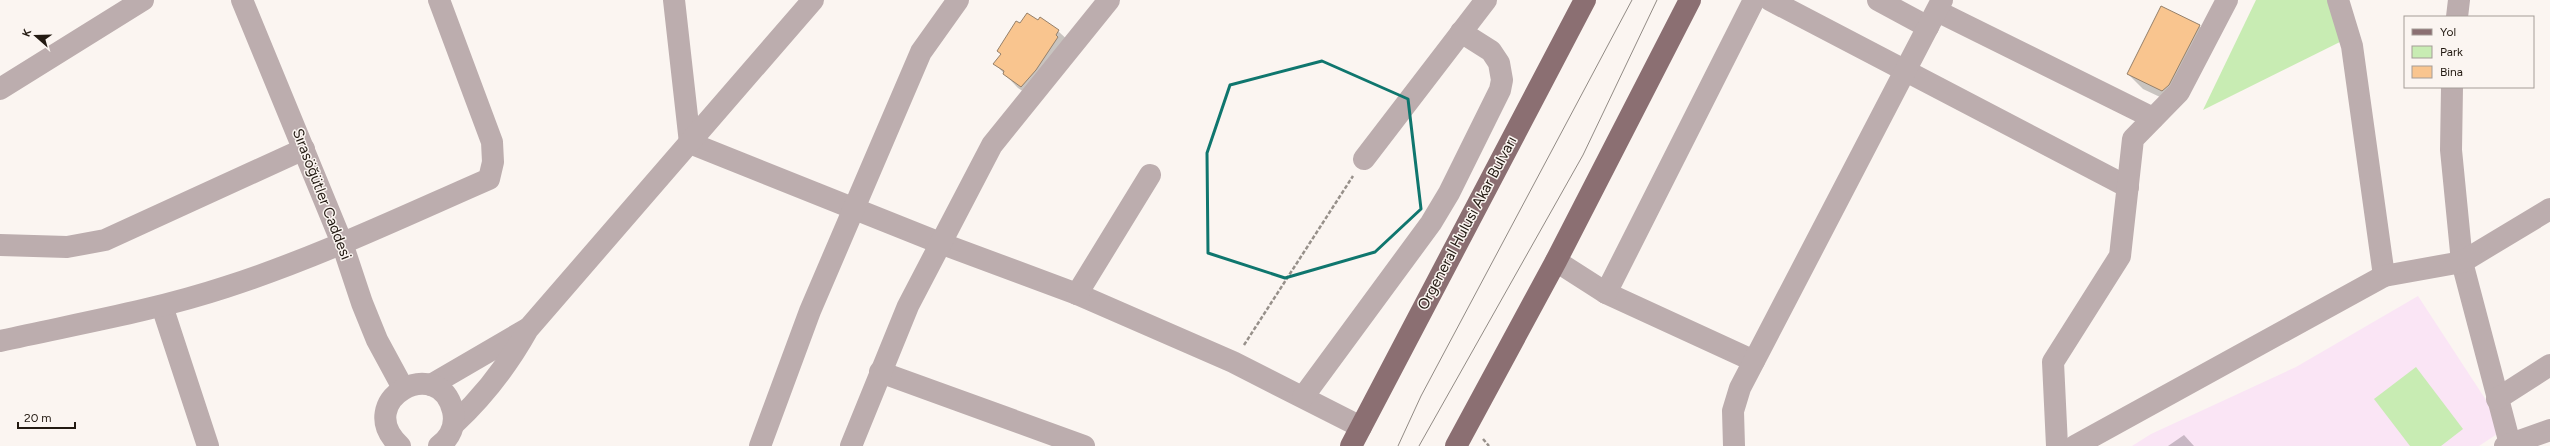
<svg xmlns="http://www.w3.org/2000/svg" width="2550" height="446" font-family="Figtree,sans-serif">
  <rect width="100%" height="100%" fill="#fbf5f1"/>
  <polygon fill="#fae5f5" points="2418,296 2501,423 2497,434 2479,446 2132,446 2151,434 2296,367"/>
  <g fill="#c8ecb3">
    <polygon points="2256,0 2338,0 2348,38 2203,110"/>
    <polygon points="2416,367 2463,429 2441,446 2410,446 2374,399"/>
  </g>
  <g fill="#0003">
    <polygon points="1039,22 1058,31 1073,45 1036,100 1018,88 995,64 1021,25"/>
    <polygon points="2199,26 2214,40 2177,105 2143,89 2128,74"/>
    <polygon points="2184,435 2194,446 2168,446"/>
  </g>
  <g fill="#f9c58f" stroke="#95806a">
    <polygon points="2161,6 2200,25 2169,85 2162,91 2127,74"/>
    <polygon points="1027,13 1038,20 1040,17 1059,30 1056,35 1058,37 1036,70 1021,87 1003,74 1004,71 993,64 1001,54 997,51 1016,21 1020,23"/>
  </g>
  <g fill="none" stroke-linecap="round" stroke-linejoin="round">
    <g stroke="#97908a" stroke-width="2.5" stroke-dasharray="4 2" stroke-linecap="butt">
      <polyline points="1244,345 1353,176"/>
      <polyline points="1483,439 1489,446"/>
    </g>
    <g stroke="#bcadae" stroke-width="22">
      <polyline points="242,0 342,243 362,303 377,340 403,388"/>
      <polyline points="674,0 690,143 940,243 1077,294 1233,362 1361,427"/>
      <polyline points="1770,0 2128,187"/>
      <polyline points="1878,0 1928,27"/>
      <polyline points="2338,0 2352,46 2384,276"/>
      <polyline points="1937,11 2153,118"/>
      <polyline points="2457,17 2459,0"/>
      <polyline points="2452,87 2451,150 2462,262 2510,444"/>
      <polyline points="0,89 143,0"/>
      <polyline points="1364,159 1486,0"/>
      <polyline points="0,245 67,247 105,240 304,149"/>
      <polyline points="1556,261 1606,293 1754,361"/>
      <polyline points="1606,293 1754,0"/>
      <polyline points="1077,294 1150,175"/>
      <polyline points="162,306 208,446"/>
      <path d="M0,341C76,324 153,311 226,287C316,258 402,217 489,179L493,162L492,142L439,0"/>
      <polyline points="880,372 1084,446"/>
      <polyline points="431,385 527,329"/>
      <polyline points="1303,397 1431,223 1449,193 1500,90 1502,80 1499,63 1491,51 1461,32"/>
      <polyline points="2497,399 2550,365"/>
      <path d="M454,424C484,396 508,365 528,329L813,0"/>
      <path d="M400,446C351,401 439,352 453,411C456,425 450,438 439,446"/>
      <polyline points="760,446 810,311 921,52 958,0"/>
      <polyline points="851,446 908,306 992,145 1109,0"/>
      <polyline points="1734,446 1733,411 1740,388 1942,0"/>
      <polyline points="2057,446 2053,362 2120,256 2133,139 2179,92 2227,0"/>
      <polyline points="2075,446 2384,276 2462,262 2550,209"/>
      <polyline points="2505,446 2550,430"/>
    </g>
    <g stroke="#8b6f72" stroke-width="22">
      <polyline points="1351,446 1585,0"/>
      <polyline points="1456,446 1556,261 1690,0"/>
    </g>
    <g stroke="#918a84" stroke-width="1">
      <polyline points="1398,446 1421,396 1632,0"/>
      <polyline points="1419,446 1583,155 1657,0"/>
    </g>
  </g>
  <path fill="none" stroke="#0f766e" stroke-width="3" stroke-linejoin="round" d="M1322,61L1408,99L1421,209L1375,252L1285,278L1208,253L1207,153L1230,85Z"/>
  <g text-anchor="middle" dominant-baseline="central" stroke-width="3" stroke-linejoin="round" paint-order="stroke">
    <g font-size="15" fill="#231a12" stroke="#fbf5f1">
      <text transform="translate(322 194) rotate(69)">Sırasöğütler Caddesi</text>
      <text transform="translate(1467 223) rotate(-62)">Orgeneral Hulusi Akar Bulvarı</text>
    </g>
  </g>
  <rect x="2404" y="16" width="130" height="72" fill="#fbf5f1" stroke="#a59d98"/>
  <rect x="2412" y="29" width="20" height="6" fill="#8b6f72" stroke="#a59d98"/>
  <text x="2440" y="36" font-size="12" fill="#231a12">Yol</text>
  <rect x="2412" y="46" width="20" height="12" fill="#c8ecb3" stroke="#a59d98"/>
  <text x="2440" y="56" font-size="12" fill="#231a12">Park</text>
  <rect x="2412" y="66" width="20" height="12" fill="#f9c58f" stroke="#a59d98"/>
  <text x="2440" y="76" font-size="12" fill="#231a12">Bina</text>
  <g transform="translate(36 36) rotate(290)" stroke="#fbf5f1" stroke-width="3" paint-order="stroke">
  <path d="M0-3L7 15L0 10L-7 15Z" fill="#231a12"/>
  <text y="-6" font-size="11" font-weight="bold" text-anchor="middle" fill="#231a12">K</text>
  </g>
  <path d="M18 422v6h57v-6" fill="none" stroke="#231a12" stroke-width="2"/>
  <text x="24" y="422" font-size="12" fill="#231a12" stroke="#fbf5f1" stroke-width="3" paint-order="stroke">20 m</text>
</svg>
